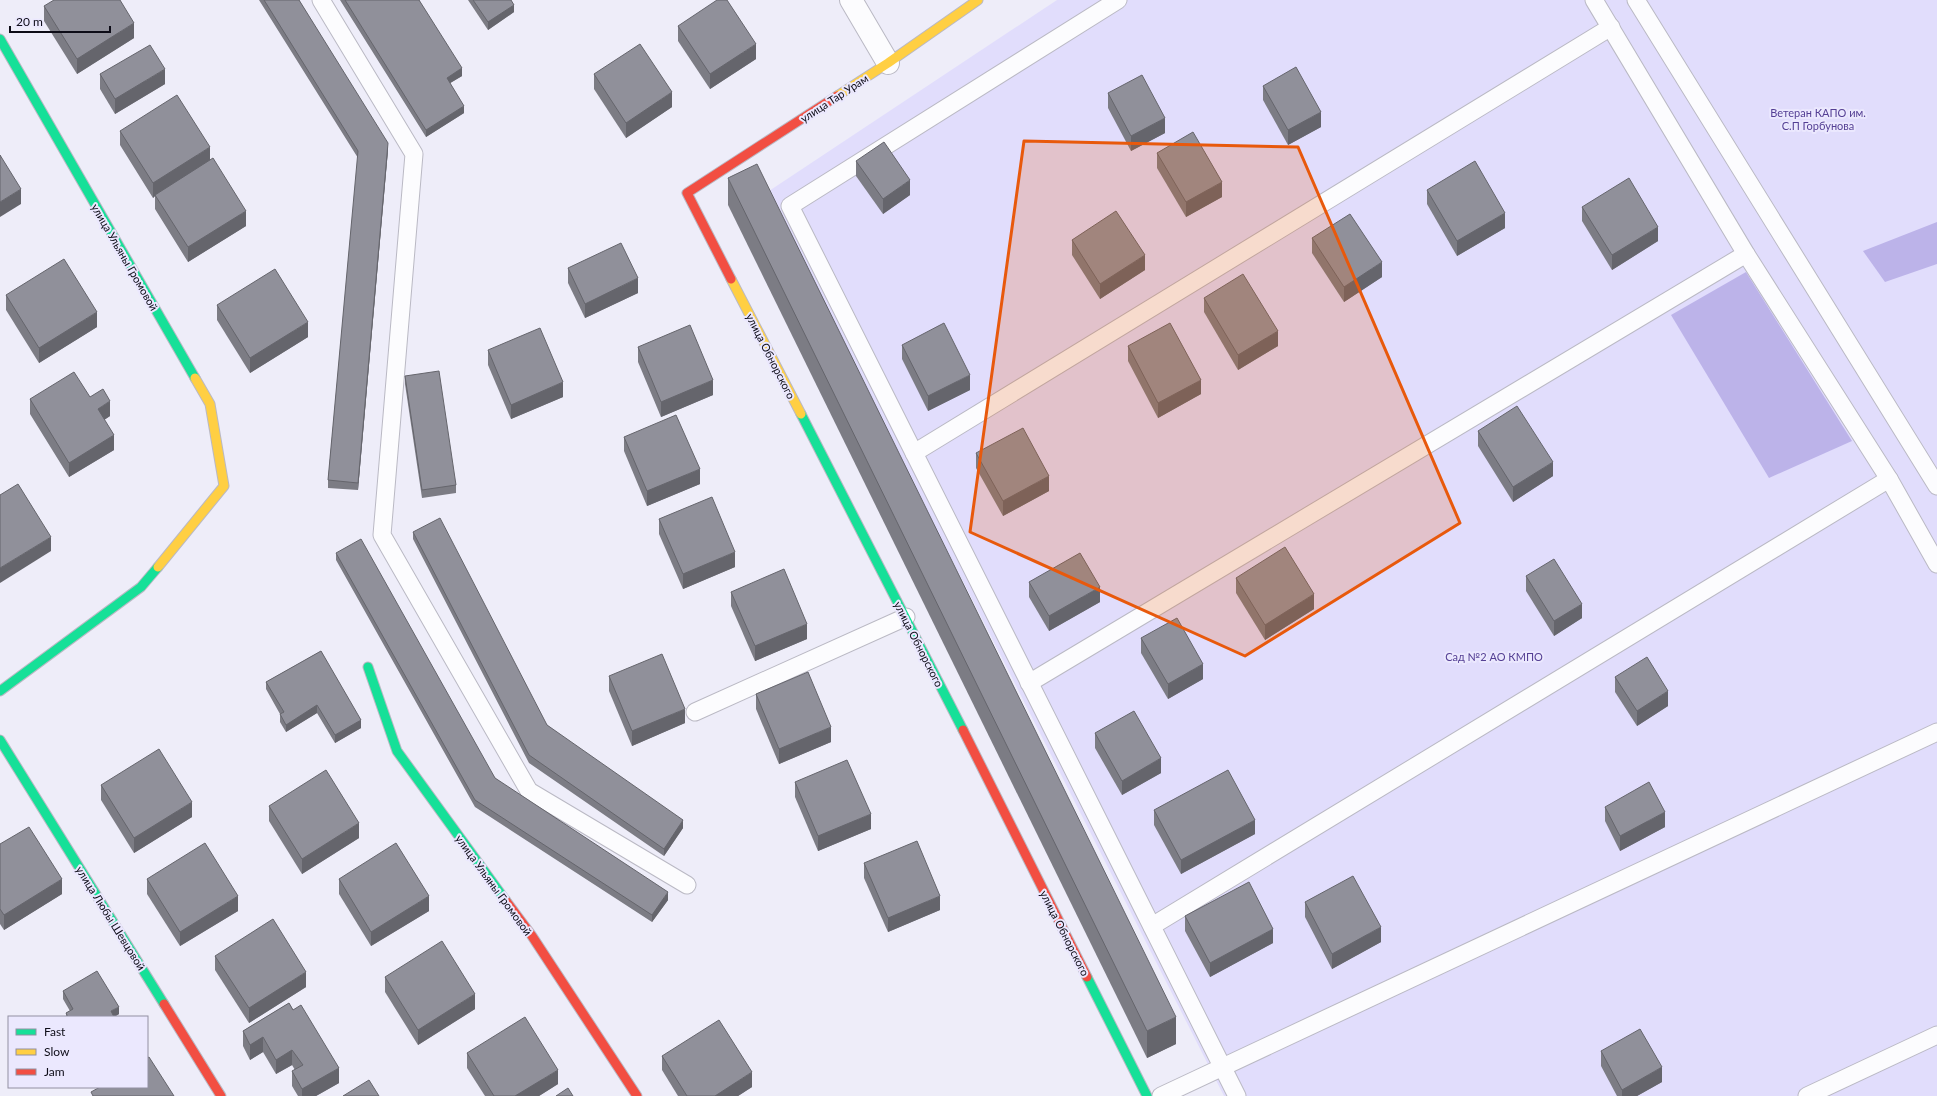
<svg xmlns="http://www.w3.org/2000/svg" width="1937" height="1096" font-family="Lato,sans-serif">
  <rect width="100%" height="100%" fill="#eeedf9"/>
  <polygon fill="#e1ddfc" points="1057,0 1937,0 1937,1096 1224,1096 766,193"/>
  <g fill="#bcb3e9">
    <polygon points="1937,222 1937,264 1885,282 1863,251"/>
    <polygon points="1746,272 1852,441 1769,478 1671,315"/>
  </g>
  <g fill="none" stroke-linecap="round" stroke-linejoin="round">
    <g stroke="#bab9c4" stroke-width="19">
      <g id="lane">
        <polyline points="321,0 414,154 382,535 529,791 687,885"/>
        <polyline points="1118,0 790,206 1237,1096"/>
        <polyline points="1594,0 1746,254 1889,479 1937,564"/>
        <polyline points="1636,0 1937,486"/>
        <polyline points="914,453 1611,27"/>
        <polyline points="1029,683 1746,254"/>
        <polyline points="695,712 906,617"/>
        <polyline points="1152,926 1889,479"/>
        <polyline points="1161,1096 1937,732"/>
        <polyline points="1807,1096 1937,1035"/>
      </g>
    </g>
    <g stroke="#bab9c4" stroke-width="24">
      <polyline id="street" points="851,0 888,63"/>
    </g>
    <g stroke="#bab9c4" stroke-width="11">
      <g id="fast">
        <polyline points="0,39 195,378"/>
        <polyline points="801,414 963,730"/>
        <polyline points="368,667 397,751 506,901"/>
        <polyline points="0,691 141,587 158,567"/>
        <polyline points="0,740 164,1004"/>
        <polyline points="1087,977 1147,1096"/>
      </g>
    </g>
    <g stroke="#bab9c4" stroke-width="11">
      <g id="slow">
        <polyline points="837,96 888,63 978,0"/>
        <polyline points="731,279 801,414"/>
        <polyline points="158,567 224,486 210,404 195,378"/>
      </g>
    </g>
    <g stroke="#bab9c4" stroke-width="11">
      <g id="jam">
        <polyline points="731,279 687,193 837,96"/>
        <polyline points="963,730 1087,977"/>
        <polyline points="506,901 532,936 637,1096"/>
        <polyline points="164,1004 221,1096"/>
      </g>
    </g>
    <use href="#lane" stroke="#fcfcfe" stroke-width="17"/>
    <use href="#street" stroke="#fcfcfe" stroke-width="22"/>
    <use href="#fast" stroke="#16e098" stroke-width="9"/>
    <use href="#slow" stroke="#ffcf43" stroke-width="9"/>
    <use href="#jam" stroke="#f24e42" stroke-width="9"/>
  </g>
  <g fill="#7c7c84">
    <polygon points="259,0 299,0 388,150 358,490 328,488 328,480 358,158"/>
    <polygon points="340,0 419,0 462,76 450,83 464,113 426,137"/>
    <polygon points="468,0 511,0 514,12 488,30"/>
    <polygon points="44,6 134,38 77,74 44,21"/>
    <polygon points="678,26 756,59 710,89 678,41"/>
    <polygon points="100,74 165,84 115,114 100,89"/>
    <polygon points="594,74 672,107 626,138 594,89"/>
    <polygon points="1263,86 1321,127 1288,145 1263,100"/>
    <polygon points="1108,93 1165,133 1131,151 1108,108"/>
    <polygon points="120,131 210,160 246,226 188,262 155,209 155,196 153,198 120,145"/>
    <polygon points="1157,153 1222,197 1186,217 1157,168"/>
    <polygon points="856,161 910,195 883,214 856,176"/>
    <polygon points="728,178 1176,1044 1147,1058 728,205"/>
    <polygon points="1427,190 1505,228 1457,256 1427,204"/>
    <polygon points="1582,207 1658,241 1612,270 1582,221"/>
    <polygon points="1312,238 1382,277 1344,302 1312,253"/>
    <polygon points="1072,240 1145,270 1100,299 1072,255"/>
    <polygon points="568,268 638,293 585,318 568,283"/>
    <polygon points="6,295 97,327 39,363 6,310"/>
    <polygon points="1204,298 1278,346 1238,370 1204,312"/>
    <polygon points="217,305 308,337 250,373 217,320"/>
    <polygon points="902,345 970,390 928,411 902,359"/>
    <polygon points="1128,346 1201,394 1158,418 1128,361"/>
    <polygon points="638,347 713,395 661,417 638,362"/>
    <polygon points="488,350 563,397 511,419 488,365"/>
    <polygon points="405,376 456,485 456,493 422,498 405,384"/>
    <polygon points="90,397 110,416 104,420 114,450 69,477 30,414 30,399"/>
    <polygon points="1478,431 1553,476 1513,502 1478,446"/>
    <polygon points="624,437 700,484 647,506 624,451"/>
    <polygon points="976,453 1049,491 1003,516 976,468"/>
    <polygon points="659,519 735,567 683,589 659,534"/>
    <polygon points="413,532 547,725 683,828 664,856 529,763 413,539"/>
    <polygon points="336,553 495,778 668,900 652,922 475,807 336,560"/>
    <polygon points="1526,576 1582,618 1554,636 1526,591"/>
    <polygon points="1236,578 1314,609 1265,640 1236,593"/>
    <polygon points="1029,582 1100,602 1049,631 1029,597"/>
    <polygon points="731,592 807,639 755,661 731,606"/>
    <polygon points="1141,638 1203,679 1168,699 1141,653"/>
    <polygon points="321,651 361,728 335,743 317,713 286,732 280,722 280,714 266,689 266,682"/>
    <polygon points="609,676 685,723 632,746 609,691"/>
    <polygon points="1615,677 1668,706 1637,726 1615,692"/>
    <polygon points="756,694 831,742 779,764 756,709"/>
    <polygon points="1095,733 1161,773 1122,795 1095,748"/>
    <polygon points="795,782 871,829 818,851 795,797"/>
    <polygon points="101,785 192,817 134,853 101,800"/>
    <polygon points="269,806 359,838 302,874 269,821"/>
    <polygon points="1605,807 1665,827 1620,851 1605,821"/>
    <polygon points="1154,810 1255,834 1181,874 1154,825"/>
    <polygon points="0,844 62,894 4,930 0,924"/>
    <polygon points="864,863 940,910 888,932 864,878"/>
    <polygon points="147,879 238,911 180,946 147,894"/>
    <polygon points="339,879 429,911 371,946 339,894"/>
    <polygon points="1305,902 1381,942 1332,969 1305,917"/>
    <polygon points="1185,916 1273,943 1210,977 1185,931"/>
    <polygon points="215,956 306,987 249,1023 215,970"/>
    <polygon points="385,977 475,1009 418,1045 385,992"/>
    <polygon points="63,991 119,1014 114,1017 66,1017 66,1013 70,1011 63,999"/>
    <polygon points="289,1003 339,1083 316,1096 298,1096 292,1086 292,1071 295,1070 292,1065 276,1074 263,1052 250,1060 243,1046 243,1031"/>
    <polygon points="1601,1051 1662,1082 1637,1096 1617,1096 1601,1066"/>
    <polygon points="467,1053 558,1084 539,1096 485,1096 467,1068"/>
    <polygon points="662,1056 752,1087 738,1096 678,1096 662,1070"/>
  </g>
  <g fill="#65656c">
    <polygon points="514,5 514,12 488,30 488,22"/>
    <polygon points="134,23 134,38 77,74 77,59"/>
    <polygon points="756,44 756,59 710,89 710,74"/>
    <polygon points="462,68 462,76 447,85 447,78"/>
    <polygon points="165,69 165,84 115,114 115,99"/>
    <polygon points="672,92 672,107 626,138 626,123"/>
    <polygon points="464,106 464,113 426,137 426,130"/>
    <polygon points="1321,112 1321,127 1288,145 1288,130"/>
    <polygon points="1165,118 1165,133 1131,151 1131,136"/>
    <polygon points="388,143 388,150 358,490 358,483"/>
    <polygon points="210,147 210,162 155,195 155,196 153,198 153,183"/>
    <polygon points="910,180 910,195 883,214 883,199"/>
    <polygon points="1222,182 1222,197 1186,217 1186,202"/>
    <polygon points="21,189 21,204 0,217 0,202"/>
    <polygon points="246,211 246,226 188,262 188,247"/>
    <polygon points="1505,213 1505,228 1457,256 1457,241"/>
    <polygon points="1658,227 1658,241 1612,270 1612,255"/>
    <polygon points="1145,255 1145,270 1100,299 1100,284"/>
    <polygon points="1382,262 1382,277 1344,302 1344,287"/>
    <polygon points="638,278 638,293 585,318 585,304"/>
    <polygon points="97,312 97,327 39,363 39,348"/>
    <polygon points="308,322 308,337 250,373 250,358"/>
    <polygon points="1278,331 1278,346 1238,370 1238,355"/>
    <polygon points="970,375 970,390 928,411 928,396"/>
    <polygon points="713,380 713,395 661,417 661,402"/>
    <polygon points="1201,380 1201,394 1158,418 1158,403"/>
    <polygon points="563,382 563,397 511,419 511,405"/>
    <polygon points="110,401 110,416 98,424 98,409"/>
    <polygon points="114,435 114,450 69,477 69,463"/>
    <polygon points="1553,462 1553,476 1513,502 1513,487"/>
    <polygon points="700,469 700,484 647,506 647,491"/>
    <polygon points="1049,476 1049,491 1003,516 1003,501"/>
    <polygon points="51,537 51,551 0,583 0,568"/>
    <polygon points="735,552 735,567 683,589 683,574"/>
    <polygon points="1100,587 1100,602 1049,631 1049,616"/>
    <polygon points="1314,594 1314,609 1265,640 1265,625"/>
    <polygon points="1582,604 1582,618 1554,636 1554,621"/>
    <polygon points="807,624 807,639 755,661 755,646"/>
    <polygon points="1203,664 1203,679 1168,699 1168,684"/>
    <polygon points="1668,691 1668,706 1637,726 1637,711"/>
    <polygon points="317,705 317,713 286,732 286,725"/>
    <polygon points="685,709 685,723 632,746 632,731"/>
    <polygon points="361,720 361,728 335,743 335,735"/>
    <polygon points="831,727 831,742 779,764 779,749"/>
    <polygon points="1161,758 1161,773 1122,795 1122,781"/>
    <polygon points="192,802 192,817 134,853 134,838"/>
    <polygon points="1665,812 1665,827 1620,851 1620,836"/>
    <polygon points="871,814 871,829 818,851 818,836"/>
    <polygon points="683,820 683,828 664,856 664,849"/>
    <polygon points="1255,820 1255,834 1181,874 1181,860"/>
    <polygon points="359,823 359,838 302,874 302,859"/>
    <polygon points="62,879 62,894 4,930 4,915"/>
    <polygon points="668,892 668,900 652,922 652,915"/>
    <polygon points="238,896 238,911 180,946 180,932"/>
    <polygon points="429,896 429,911 371,946 371,932"/>
    <polygon points="940,896 940,910 888,932 888,918"/>
    <polygon points="1381,927 1381,942 1332,969 1332,954"/>
    <polygon points="1273,929 1273,943 1210,977 1210,963"/>
    <polygon points="306,972 306,987 249,1023 249,1008"/>
    <polygon points="475,994 475,1009 418,1045 418,1030"/>
    <polygon points="119,1007 119,1014 114,1017 111,1011"/>
    <polygon points="1176,1017 1176,1044 1147,1058 1147,1031"/>
    <polygon points="263,1037 263,1052 250,1060 250,1045"/>
    <polygon points="292,1050 292,1065 276,1074 276,1060"/>
    <polygon points="1662,1067 1662,1082 1637,1096 1622,1096 1622,1090"/>
    <polygon points="339,1068 339,1083 316,1096 302,1096 302,1089"/>
    <polygon points="558,1070 558,1084 539,1096 515,1096"/>
    <polygon points="752,1072 752,1087 738,1096 715,1096"/>
  </g>
  <g fill="#90909a" stroke="#65656c">
    <polygon points="54,0 120,0 134,23 77,59 44,6"/>
    <polygon points="264,0 299,0 388,143 358,483 328,480 358,151"/>
    <polygon points="345,0 419,0 462,68 447,78 464,106 426,130"/>
    <polygon points="473,0 511,0 514,5 488,22"/>
    <polygon points="717,0 727,0 756,44 710,74 678,26"/>
    <polygon points="640,44 672,92 626,123 594,74"/>
    <polygon points="150,45 165,69 115,99 100,74"/>
    <polygon points="1296,67 1321,112 1288,130 1263,86"/>
    <polygon points="1142,75 1165,118 1131,136 1108,93"/>
    <polygon points="177,95 210,147 153,183 120,131"/>
    <polygon points="1193,132 1222,182 1186,202 1157,153"/>
    <polygon points="884,142 910,180 883,199 856,161"/>
    <polygon points="0,155 21,189 0,202"/>
    <polygon points="213,158 246,211 188,247 155,195"/>
    <polygon points="1475,161 1505,213 1457,241 1427,190"/>
    <polygon points="757,164 1176,1017 1147,1031 728,178"/>
    <polygon points="1629,178 1658,227 1612,255 1582,207"/>
    <polygon points="1116,211 1145,255 1100,284 1072,240"/>
    <polygon points="1350,214 1382,262 1344,287 1312,238"/>
    <polygon points="621,243 638,278 585,304 568,268"/>
    <polygon points="64,259 97,312 39,348 6,295"/>
    <polygon points="275,269 308,322 250,358 217,305"/>
    <polygon points="1243,274 1278,331 1238,355 1204,298"/>
    <polygon points="944,323 970,375 928,396 902,345"/>
    <polygon points="1170,323 1201,380 1158,403 1128,346"/>
    <polygon points="690,325 713,380 661,402 638,347"/>
    <polygon points="540,328 563,382 511,405 488,350"/>
    <polygon points="439,371 456,485 422,490 405,376"/>
    <polygon points="74,372 90,397 103,389 110,401 98,409 114,435 69,463 30,399"/>
    <polygon points="1517,406 1553,462 1513,487 1478,431"/>
    <polygon points="676,415 700,469 647,491 624,437"/>
    <polygon points="1023,428 1049,476 1003,501 976,453"/>
    <polygon points="18,484 51,537 0,568 0,495"/>
    <polygon points="712,497 735,552 683,574 659,519"/>
    <polygon points="440,518 547,725 683,820 664,849 529,755 413,532"/>
    <polygon points="361,539 495,778 668,892 652,915 475,800 336,553"/>
    <polygon points="1285,547 1314,594 1265,625 1236,578"/>
    <polygon points="1080,553 1100,587 1049,616 1029,582"/>
    <polygon points="1554,559 1582,604 1554,621 1526,576"/>
    <polygon points="784,569 807,624 755,646 731,592"/>
    <polygon points="1177,618 1203,664 1168,684 1141,638"/>
    <polygon points="321,651 361,720 335,735 317,705 286,725 280,714 284,712 266,682"/>
    <polygon points="662,654 685,709 632,731 609,676"/>
    <polygon points="1647,657 1668,691 1637,711 1615,677"/>
    <polygon points="808,672 831,727 779,749 756,694"/>
    <polygon points="1134,711 1161,758 1122,781 1095,733"/>
    <polygon points="159,749 192,802 134,838 101,785"/>
    <polygon points="847,760 871,814 818,836 795,782"/>
    <polygon points="326,770 359,823 302,859 269,806"/>
    <polygon points="1228,770 1255,820 1181,860 1154,810"/>
    <polygon points="1649,782 1665,812 1620,836 1605,807"/>
    <polygon points="29,827 62,879 4,915 0,909 0,844"/>
    <polygon points="917,841 940,896 888,918 864,863"/>
    <polygon points="205,843 238,896 180,932 147,879"/>
    <polygon points="396,843 429,896 371,932 339,879"/>
    <polygon points="1353,876 1381,927 1332,954 1305,902"/>
    <polygon points="1249,882 1273,929 1210,963 1185,916"/>
    <polygon points="273,919 306,972 249,1008 215,956"/>
    <polygon points="442,941 475,994 418,1030 385,977"/>
    <polygon points="97,971 119,1007 111,1011 114,1017 68,1017 66,1013 73,1009 63,991"/>
    <polygon points="289,1003 293,1010 301,1005 339,1068 302,1089 292,1071 303,1065 292,1050 276,1060 263,1037 250,1045 243,1031"/>
    <polygon points="525,1017 558,1070 515,1096 494,1096 467,1053"/>
    <polygon points="719,1020 752,1072 715,1096 687,1096 662,1056"/>
    <polygon points="1640,1029 1662,1067 1622,1090 1601,1051"/>
    <polygon points="149,1057 174,1096 93,1096 91,1092 100,1087 147,1087 147,1058"/>
    <polygon points="369,1080 379,1096 343,1096"/>
    <polygon points="568,1088 573,1096 556,1096"/>
  </g>
  <path fill="#e8590c" fill-opacity="0.2" stroke="#e8590c" stroke-width="3" stroke-linejoin="round" d="M1024,141L1298,147L1460,523L1245,656L970,532Z"/>
  <g text-anchor="middle" dominant-baseline="central" stroke-width="4" stroke-linejoin="round" paint-order="stroke">
    <g font-size="11" fill="#0d0c17" stroke="#ebe8fe">
      <text transform="translate(834 98) rotate(-33)">улица Тар Урам</text>
      <text transform="translate(125 257) rotate(60)">улица Ульяны Громовой</text>
      <text transform="translate(771 356) rotate(63)">улица Обнорского</text>
      <text transform="translate(919 644) rotate(63)">улица Обнорского</text>
      <text transform="translate(494 885) rotate(54)">улица Ульяны Громовой</text>
      <text transform="translate(111 918) rotate(58)">улица Любы Шевцовой</text>
      <text transform="translate(1065 933) rotate(63)">улица Обнорского</text>
    </g>
    <g font-size="11" fill="#543f94" stroke="#ebe8fe">
      <text x="1818" y="112">Ветеран КАПО им.<tspan x="1818" dy="13">С.П Горбунова</tspan></text>
      <text x="1494" y="656">Сад №2 АО КМПО</text>
    </g>
  </g>
  <rect x="8" y="1016" width="140" height="72" fill="#ebe8fe" stroke="#9290a2"/>
  <rect x="16" y="1029" width="20" height="6" fill="#16e098" stroke="#9290a2"/>
  <text x="44" y="1036" font-size="12" fill="#0d0c17">Fast</text>
  <rect x="16" y="1049" width="20" height="6" fill="#ffcf43" stroke="#9290a2"/>
  <text x="44" y="1056" font-size="12" fill="#0d0c17">Slow</text>
  <rect x="16" y="1069" width="20" height="6" fill="#f24e42" stroke="#9290a2"/>
  <text x="44" y="1076" font-size="12" fill="#0d0c17">Jam</text>
  <path d="M10 26v6h100v-6" fill="none" stroke="#0d0c17" stroke-width="2"/>
  <text x="16" y="26" font-size="12" fill="#0d0c17" stroke="#ebe8fe" stroke-width="3" paint-order="stroke">20 m</text>
</svg>
